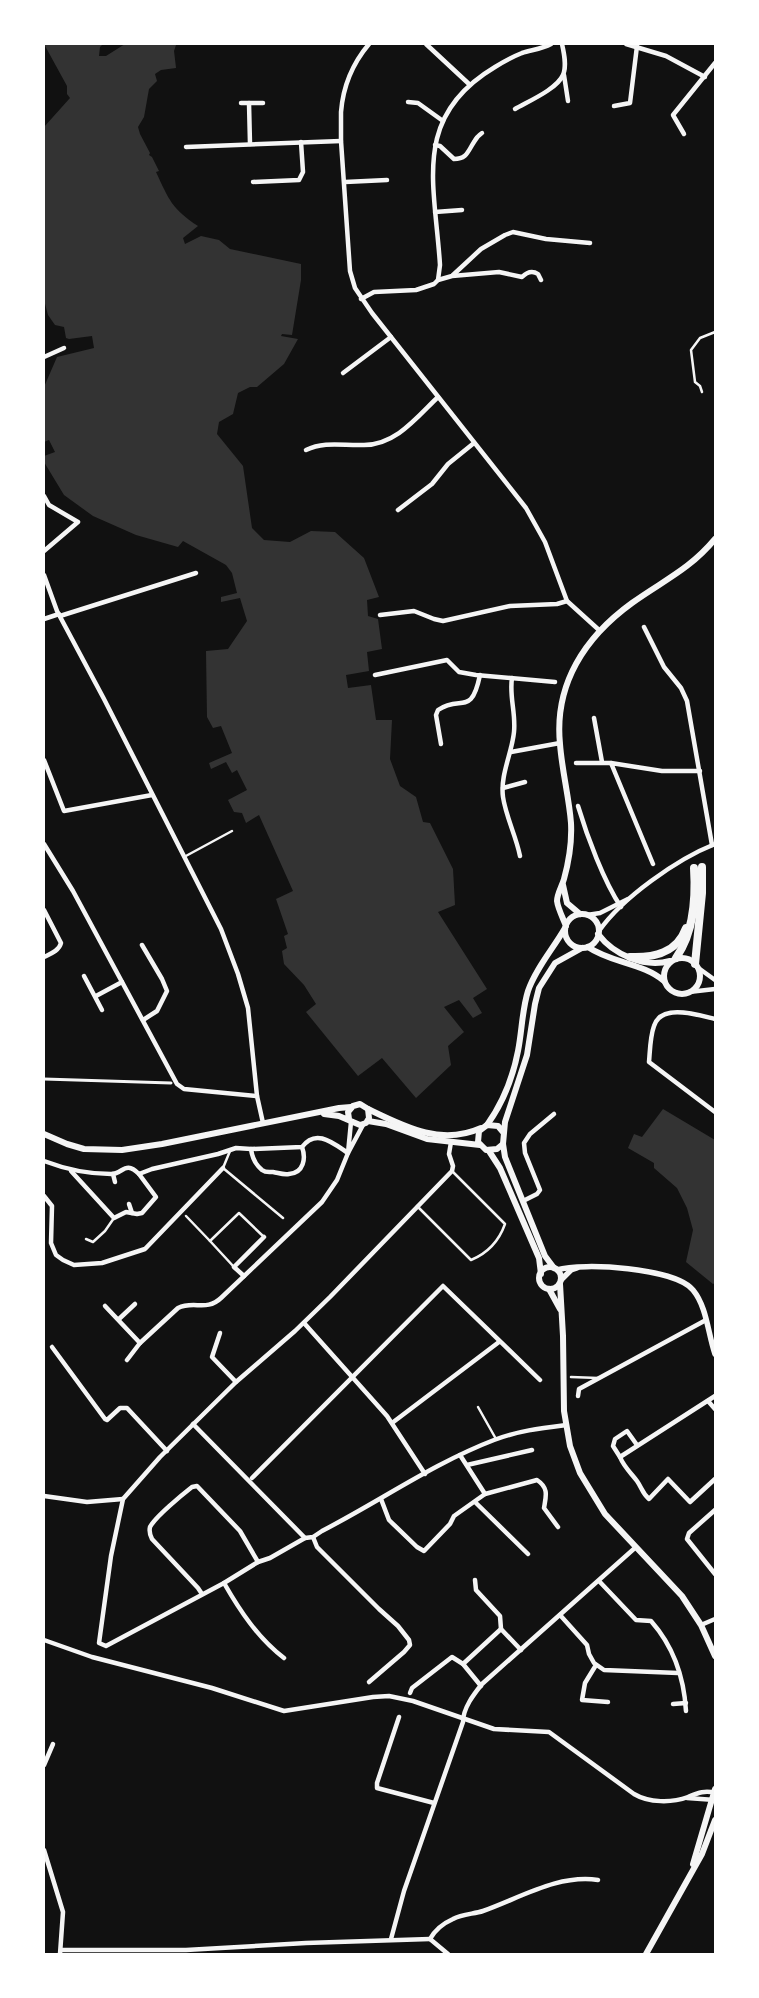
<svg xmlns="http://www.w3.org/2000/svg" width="759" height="1998" font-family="'PT Sans',sans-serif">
  <rect width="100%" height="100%" fill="#111"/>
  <g fill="#333">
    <path d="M44,44H103L100,47L99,56H106L125,44H180L176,45L174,51L176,68L161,70L155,74L157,81L149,89L144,117L138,127L140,134L150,153L149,155L152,157L159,171L156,172C169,200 172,209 198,226L183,238L185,244L201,236L219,240L230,249L301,264V280L292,335L282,334L281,336L298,339L284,364L257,387H250L238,393L233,414L219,422L217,434L243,466L252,528L264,540L290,542L311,531L335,532L364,558L379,597L367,600L368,616L378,619L382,649L367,652L369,671L346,675L348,688L371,685L376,720H392L390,759L400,786L416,797L423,822L430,823L453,869L455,905L438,912L487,989L473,998L482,1013L473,1018L459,1000L444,1007L464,1032L448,1046L451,1065L416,1098L382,1058L358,1076L306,1012L316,1004L304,985L284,964L282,951L287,948L284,936L288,934L276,899L293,891L259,815L246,823L242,813L234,812L228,800L247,790L237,770L232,773L226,762L211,769L209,763L232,753L221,726L213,728L207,717L206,651L228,649L247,621L240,598L221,602V597L237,593L232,573L226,565L183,541L178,547L136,535L93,516L64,495L44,462V456L55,452L49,440L44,442V387L57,357L94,348L92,336L69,339L66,338L64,327L55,325L48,315L44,300V127L70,98L67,94V86Z"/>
    <polygon points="663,1109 715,1140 715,1283 713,1284 686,1262 693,1230 687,1208 677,1188 654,1168 654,1163 628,1148 634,1134 642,1137"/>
  </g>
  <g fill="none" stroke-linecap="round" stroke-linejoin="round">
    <g stroke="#f5f5f5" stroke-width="2.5">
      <polyline points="702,392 700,386 695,382 691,350 700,338 715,332"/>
      <polyline points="184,857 232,831"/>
      <polyline points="230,1151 223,1168 283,1218"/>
      <path d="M417,1206L471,1260C488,1253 499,1241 505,1224L453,1172"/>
      <polyline points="186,1216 210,1241"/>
      <polyline points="86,1239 93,1242 105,1231 114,1218"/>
      <polyline points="234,1267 210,1241 239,1213 264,1237"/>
      <polyline points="571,1377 598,1378"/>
      <polyline points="478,1407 496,1439"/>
    </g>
    <polyline stroke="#f5f5f5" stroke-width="3" points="44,1079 171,1083"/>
    <g stroke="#f5f5f5" stroke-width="4.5">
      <path d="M369,44C353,63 343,87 341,112V141L350,271L355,288L372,313L526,508L545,542L567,601L599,630"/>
      <polyline points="426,44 469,84"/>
      <polyline points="626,44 666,56 705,77"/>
      <polyline points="564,75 568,101"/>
      <polyline points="408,102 418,103 443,121"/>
      <polyline points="241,103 249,103 250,144"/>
      <polyline points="249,103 263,103"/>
      <polyline points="614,106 630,103 637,46"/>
      <path d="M515,109C529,101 557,89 563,75C567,66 564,53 562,44"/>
      <polyline points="684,134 673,115 715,63"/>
      <path d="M435,145L440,146L454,159C467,159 468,151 474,142C476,138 479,135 482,133"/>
      <polyline points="186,147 341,141"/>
      <polyline points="253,182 299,180 303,172 301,142"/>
      <polyline points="345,182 387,180"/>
      <polyline points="435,212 462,210"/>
      <polyline points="453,275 481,249 505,235 513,232 546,239 590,243"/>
      <path d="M438,280L440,265C435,184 411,117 495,67C503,62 512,57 522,53C531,50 542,49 551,44"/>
      <path d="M361,299L374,292L416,290L434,284L438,280L452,276L499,272L522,277C527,272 532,270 538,274L541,280"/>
      <polyline points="44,357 64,348"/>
      <polyline points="343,373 391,337"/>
      <path d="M306,450C325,441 344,446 364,445C396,445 417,417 438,397"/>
      <polyline points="44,496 49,505 78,522 44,551"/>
      <polyline points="398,510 432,484 448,464 474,443"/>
      <polyline points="44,575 57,611 104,699 221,929 238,974 248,1008 257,1096 263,1123"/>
      <polyline points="380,615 414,611 434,619 443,621 510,606 557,604 567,601"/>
      <polyline points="60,616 196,573"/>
      <polyline points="44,619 59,614"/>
      <polyline points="644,627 664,667 681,688 687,701 712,845"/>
      <polyline points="375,675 447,660 459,672 476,675 555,682"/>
      <path d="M512,678C509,696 516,713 514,732C512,753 500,775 503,797C506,817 516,836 520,856"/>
      <polyline points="594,718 602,762"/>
      <path d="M441,744L436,715L438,710C461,694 471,718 480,675"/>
      <polyline points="511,752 560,743"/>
      <polyline points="44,760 64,811 152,795"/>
      <polyline points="576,763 611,763"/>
      <polyline points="503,788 525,782"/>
      <path d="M578,806C587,836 604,882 621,907"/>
      <polyline points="44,844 73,891 177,1084 184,1089 257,1096"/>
      <polyline points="653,864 611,763 662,771 700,771"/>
      <path d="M44,910L61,943C59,951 50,954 44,957"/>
      <polyline points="587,915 600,913 628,899"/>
      <path d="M599,931C622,898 677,859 715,844"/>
      <polyline points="142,945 162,979 167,991 157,1011 143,1020"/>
      <polyline points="697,967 715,980"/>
      <polyline points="84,976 102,1010"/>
      <polyline points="689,992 715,989"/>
      <polyline points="96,996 122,982"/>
      <path d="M715,1019C698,1015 661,1003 654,1026C650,1037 650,1051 649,1062L715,1112"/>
      <polyline points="351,1122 348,1153 363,1125"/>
      <path d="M451,1142L449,1154L453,1166L452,1171L330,1297L295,1331L236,1382L160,1457L123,1499L111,1556L99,1643L106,1646L224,1583L258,1562L270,1558L305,1538L313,1537L322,1531C380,1501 434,1463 494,1440C517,1431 542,1428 566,1425"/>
      <path d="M251,1149C252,1157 256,1165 262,1170C266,1173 269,1172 273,1172C279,1173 283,1175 289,1174C304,1173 306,1158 302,1147"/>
      <path d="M44,1161C65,1169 87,1174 111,1174C123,1174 125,1160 139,1174L152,1169L218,1154L236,1148L251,1149L302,1147C316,1128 333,1143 348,1153L337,1180L322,1202L221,1298C206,1312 194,1300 178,1308L140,1343L127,1360"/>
      <polyline points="71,1171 114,1218 126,1212 137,1214 142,1213 156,1197 139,1174"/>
      <polyline points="113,1174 115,1182"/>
      <polyline points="44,1196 52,1206 51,1243 56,1255 63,1260 74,1265 102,1263 145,1249 223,1168"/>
      <polyline points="523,1201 537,1194 540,1190 525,1153 524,1143 530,1134 554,1114"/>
      <polyline points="129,1204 132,1213"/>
      <polyline points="244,1276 234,1267 264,1237"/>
      <polyline points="105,1306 140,1343"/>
      <polyline points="119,1319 135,1304"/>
      <polyline points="304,1323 387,1416 425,1474"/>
      <polyline points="220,1333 212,1357 236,1382"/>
      <polyline points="52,1347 105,1419 107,1420 120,1408 127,1408 167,1451"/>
      <polyline points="578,1396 579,1389 706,1320"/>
      <path d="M715,1396L620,1457C624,1467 631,1473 637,1481C642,1488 642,1493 649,1499L668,1479L690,1502L715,1479"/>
      <polyline points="708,1401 715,1409"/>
      <polyline points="392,1423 499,1342"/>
      <polyline points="193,1424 305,1538"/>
      <polyline points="620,1457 613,1446 615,1439 627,1431 637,1445"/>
      <polyline points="467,1465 532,1450"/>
      <polyline points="252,1478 443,1286 540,1380"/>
      <path d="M485,1494L537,1480C549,1488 546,1496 544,1508L558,1527"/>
      <polyline points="44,1496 87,1502 123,1499"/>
      <polyline points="381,1499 389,1520 417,1547 424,1551 450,1524 454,1516 485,1494 460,1455"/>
      <polyline points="475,1502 528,1554"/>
      <polyline points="715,1510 689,1533 687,1539 715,1574"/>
      <polyline points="313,1537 317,1547 379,1609 398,1626 409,1640 410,1645 404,1652 369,1682"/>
      <polyline points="475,1580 476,1590 500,1616 501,1629 521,1650"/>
      <path d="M599,1581L636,1620L651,1621C674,1647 684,1677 686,1711"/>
      <path d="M224,1583C240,1611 258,1638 284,1658"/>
      <path d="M202,1594L198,1588L152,1539C150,1535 149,1531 150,1527C155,1517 183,1494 192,1487L197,1486L240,1531L258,1562"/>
      <polyline points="560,1615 587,1645 589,1654 594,1663 604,1670 678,1673"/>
      <polyline points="701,1625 715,1619"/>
      <path d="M44,1640L92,1657L212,1688L284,1711L373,1697L389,1696L413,1701L494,1729L549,1732L634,1794C649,1803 672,1803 688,1797C698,1793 705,1790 715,1793"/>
      <polyline points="463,1664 501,1629"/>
      <polyline points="596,1665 585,1683 582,1700 608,1702"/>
      <polyline points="410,1693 412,1688 452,1657 463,1664 481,1686"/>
      <polyline points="673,1704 686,1703"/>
      <polyline points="399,1717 377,1783 377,1788 434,1803"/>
      <polyline points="44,1765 53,1744"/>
      <polyline points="687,1798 715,1800"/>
      <polyline points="44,1850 63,1912 60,1954"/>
      <path d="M391,1939L404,1891L463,1722C463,1708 474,1694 482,1684L636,1547"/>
      <polyline points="61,1950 186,1950 306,1943 430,1939"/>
      <path d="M448,1954L430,1939C435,1930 444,1923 453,1919C462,1914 474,1914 483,1911C520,1898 558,1874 598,1880"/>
    </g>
    <g stroke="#f5f5f5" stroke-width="5.5">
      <path d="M557,1270C583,1262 675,1268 693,1290C707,1307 708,1334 715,1354"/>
      <polyline points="561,1280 571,1270 577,1268"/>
    </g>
    <g stroke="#f5f5f5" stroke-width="6">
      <polyline points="563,885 567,903 580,914"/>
      <circle cx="582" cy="931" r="17"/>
      <path d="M566,926C563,918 558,909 557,901C557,894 562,886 564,879C569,861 572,842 571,823C569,797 562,771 560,744C554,684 585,637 632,603C664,580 689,570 715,539"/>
      <path d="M598,934C614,955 644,968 670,961"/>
      <path d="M588,947C611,963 643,963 664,981"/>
      <circle cx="682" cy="976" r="18"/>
      <path d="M368,1109C405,1127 441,1146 481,1128"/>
      <polyline points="324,1114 339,1116 360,1125 366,1123 369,1118 368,1109 360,1104 353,1106 348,1112 349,1119"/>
      <polyline points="368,1121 386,1124 427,1139 480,1145"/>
      <path d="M487,1125C502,1104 513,1077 518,1051C522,1031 522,1010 528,991C536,968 553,949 565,928"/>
      <polyline points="503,1132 498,1126 487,1125 479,1131 478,1142 486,1150 497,1149 503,1144 505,1122 527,1055 535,1004 539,988 555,963 582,948"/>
      <polyline points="44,1134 67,1144 84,1149 122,1150 162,1144 339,1108 351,1107"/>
      <polyline points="503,1144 505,1157 545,1256 554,1268"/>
      <polyline points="489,1151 500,1168 539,1258 541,1274"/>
      <circle cx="550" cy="1278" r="11"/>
      <polyline points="560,1284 563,1336 564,1411 570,1446 580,1473 605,1514 682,1596 701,1625 715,1656"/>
      <polyline points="549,1289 560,1309"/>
      <polyline points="693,1864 715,1789"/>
      <polyline points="646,1954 702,1854 715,1820"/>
    </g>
    <g stroke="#f5f5f5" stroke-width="8">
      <path d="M630,957C654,958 677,953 686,928"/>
      <path d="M676,958C694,932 696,899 694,868"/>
      <polyline points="695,964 702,893 702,867"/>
    </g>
  </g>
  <rect width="759" height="1998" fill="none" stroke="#ffffff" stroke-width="90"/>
</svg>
